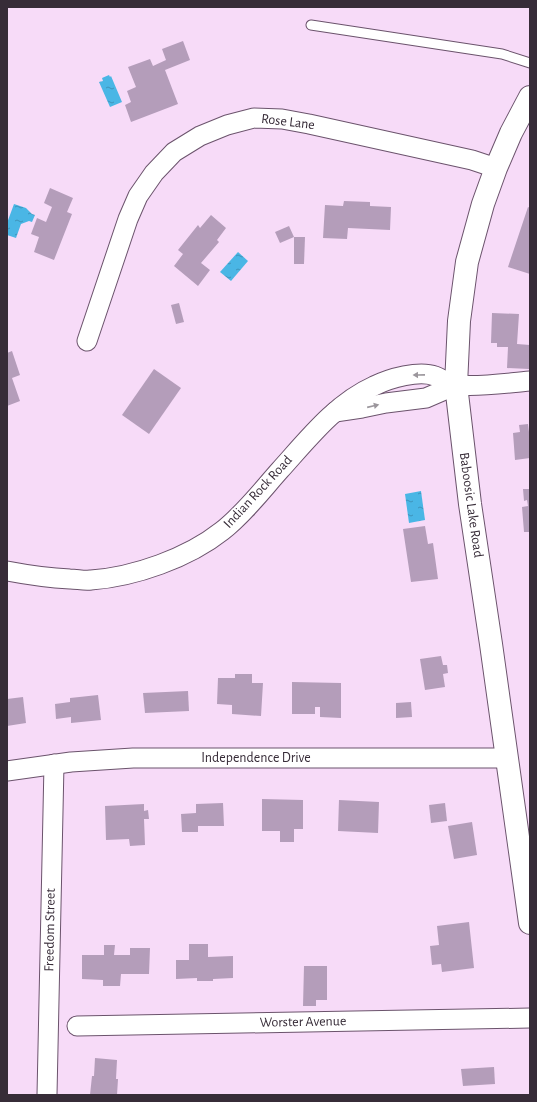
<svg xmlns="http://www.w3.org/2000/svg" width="537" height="1102" font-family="'Alegreya Sans',sans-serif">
  <defs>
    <pattern id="water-ripples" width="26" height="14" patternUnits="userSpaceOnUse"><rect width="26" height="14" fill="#4ab6e5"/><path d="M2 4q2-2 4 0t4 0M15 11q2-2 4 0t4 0" fill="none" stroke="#3e94bb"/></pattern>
  </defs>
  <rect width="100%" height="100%" fill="#f7dbf8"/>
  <g fill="url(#water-ripples)">
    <polygon points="109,75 110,77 111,76 122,102 110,107 99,82 103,81 102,78"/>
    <polygon points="14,204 26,208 32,214 35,215 32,222 29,221 21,224 16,238 7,235 7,223"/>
    <polygon points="238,252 248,261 231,281 220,272"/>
    <polygon points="421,491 425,520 409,523 405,494"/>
  </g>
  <g fill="#b49dba">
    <polygon points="183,41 190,60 165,70 178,104 131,122 125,105 131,102 127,91 136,87 128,67 150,59 153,66 166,60 162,49"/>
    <polygon points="50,188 73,198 67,212 72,214 54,260 34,252 39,237 31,234 37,218 46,222 52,207 44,203"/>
    <polygon points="344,201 370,202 370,206 391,207 390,230 348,228 347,239 323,238 325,205 343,206"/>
    <polygon points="528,207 530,208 530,274 508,267"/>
    <polygon points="211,215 226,228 217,240 219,242 201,263 210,270 198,286 174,266 183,254 178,250 198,225 200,228"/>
    <polygon points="289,226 294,237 280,243 275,232"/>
    <polygon points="294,237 305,237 304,264 294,264"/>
    <polygon points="179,303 184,322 176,324 171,305"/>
    <polygon points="492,313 519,314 517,344 530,345 529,369 507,368 508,347 497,347 497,343 491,343"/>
    <polygon points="12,351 20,375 12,378 20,401 7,406 7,353"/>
    <polygon points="154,369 181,388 149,434 122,415"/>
    <polygon points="528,424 529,432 530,432 530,458 515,460 513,433 520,432 519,425"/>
    <polygon points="523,489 530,489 530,532 524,532 522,507 528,506 527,500 524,501"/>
    <polygon points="425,526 428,544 433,543 438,579 411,582 403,529"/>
    <polygon points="441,656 443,665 447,665 448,673 443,674 445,687 425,690 420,659"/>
    <polygon points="235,674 252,674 252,683 263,683 261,716 232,714 232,705 217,704 218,678 235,678"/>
    <polygon points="292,682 341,683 341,718 320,717 320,707 315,707 315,714 292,714"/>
    <polygon points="188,691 189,711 145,713 143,693"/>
    <polygon points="98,695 101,720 71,723 71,717 56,719 55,704 70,702 70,698"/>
    <polygon points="23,697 26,723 7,726 7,699"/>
    <polygon points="411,702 412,717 396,718 396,703"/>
    <polygon points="262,799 303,800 303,829 294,829 294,842 280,842 280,831 262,831"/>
    <polygon points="339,800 379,802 378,833 338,831"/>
    <polygon points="223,803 224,826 198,826 198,832 182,832 181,814 196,813 196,804"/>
    <polygon points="445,803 447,821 431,823 429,805"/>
    <polygon points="144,804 144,811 148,810 149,819 144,819 145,845 130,846 129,839 106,840 105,806"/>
    <polygon points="472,822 477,855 454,859 448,826"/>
    <polygon points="469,922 474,968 442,972 441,964 432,965 430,946 439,945 437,926"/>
    <polygon points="189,944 208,944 208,957 233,956 233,978 213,979 213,981 197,981 197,978 176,979 176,960 189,960"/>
    <polygon points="104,945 115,945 114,955 130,955 130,948 150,948 149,974 121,974 120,986 103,986 103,980 82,979 82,955 104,955"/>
    <polygon points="304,966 327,966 327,1000 316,1000 316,1006 303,1006"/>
    <polygon points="95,1058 117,1060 116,1079 118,1079 117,1095 90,1095 92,1076 94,1076"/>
    <polygon points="494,1067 495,1084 463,1086 461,1069"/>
  </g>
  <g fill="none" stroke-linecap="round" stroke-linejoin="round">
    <g stroke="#6b536c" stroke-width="11">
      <polyline id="service" points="311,25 502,54 530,63"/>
    </g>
    <g stroke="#6b536c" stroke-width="21">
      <g id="minor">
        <polyline points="87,341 128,219 138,196 154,173 174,152 200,136 227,125 254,118 282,119 309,124 472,160 496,168"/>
        <polyline points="335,412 362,408 386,403 426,398 456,385"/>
        <path d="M7,571C28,575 49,578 70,579C77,579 84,581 91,580C134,577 188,558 222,531C243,515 263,489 280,470C308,439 336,403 374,386C390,378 419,370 435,376C443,379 450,385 458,385C481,387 506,383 530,381"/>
        <polyline points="7,771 71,762 133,758 506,758"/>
        <polyline points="77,1026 530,1018"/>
        <polyline points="47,1095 54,764"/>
      </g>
    </g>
    <g stroke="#6b536c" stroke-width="24">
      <polyline id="tertiary" points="530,97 511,133 496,168 483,204 467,262 459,321 456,385 470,504 491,644 530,923"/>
    </g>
    <use href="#service" stroke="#fff" stroke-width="9"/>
    <use href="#minor" stroke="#fff" stroke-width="19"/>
    <use href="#tertiary" stroke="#fff" stroke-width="22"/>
  </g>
  <defs><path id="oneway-solid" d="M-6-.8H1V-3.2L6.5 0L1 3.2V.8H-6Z"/></defs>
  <g fill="#9b969c">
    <use href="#oneway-solid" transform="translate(419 375) rotate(179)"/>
    <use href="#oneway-solid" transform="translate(373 406) rotate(-13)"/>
  </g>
  <g text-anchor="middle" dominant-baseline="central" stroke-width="3" stroke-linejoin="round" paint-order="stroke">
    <g font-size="14" fill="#372c38" stroke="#fff">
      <text transform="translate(288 122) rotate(7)">Rose Lane</text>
      <text transform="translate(258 492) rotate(-47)">Indian Rock Road</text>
      <text transform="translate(471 505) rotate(82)">Baboosic Lake Road</text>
      <text x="256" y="758">Independence Drive</text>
      <text transform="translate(50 930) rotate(-89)">Freedom Street</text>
      <text transform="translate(303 1022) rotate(-1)">Worster Avenue</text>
    </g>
  </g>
  <rect width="537" height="1102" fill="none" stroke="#372c38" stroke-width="16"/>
</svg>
